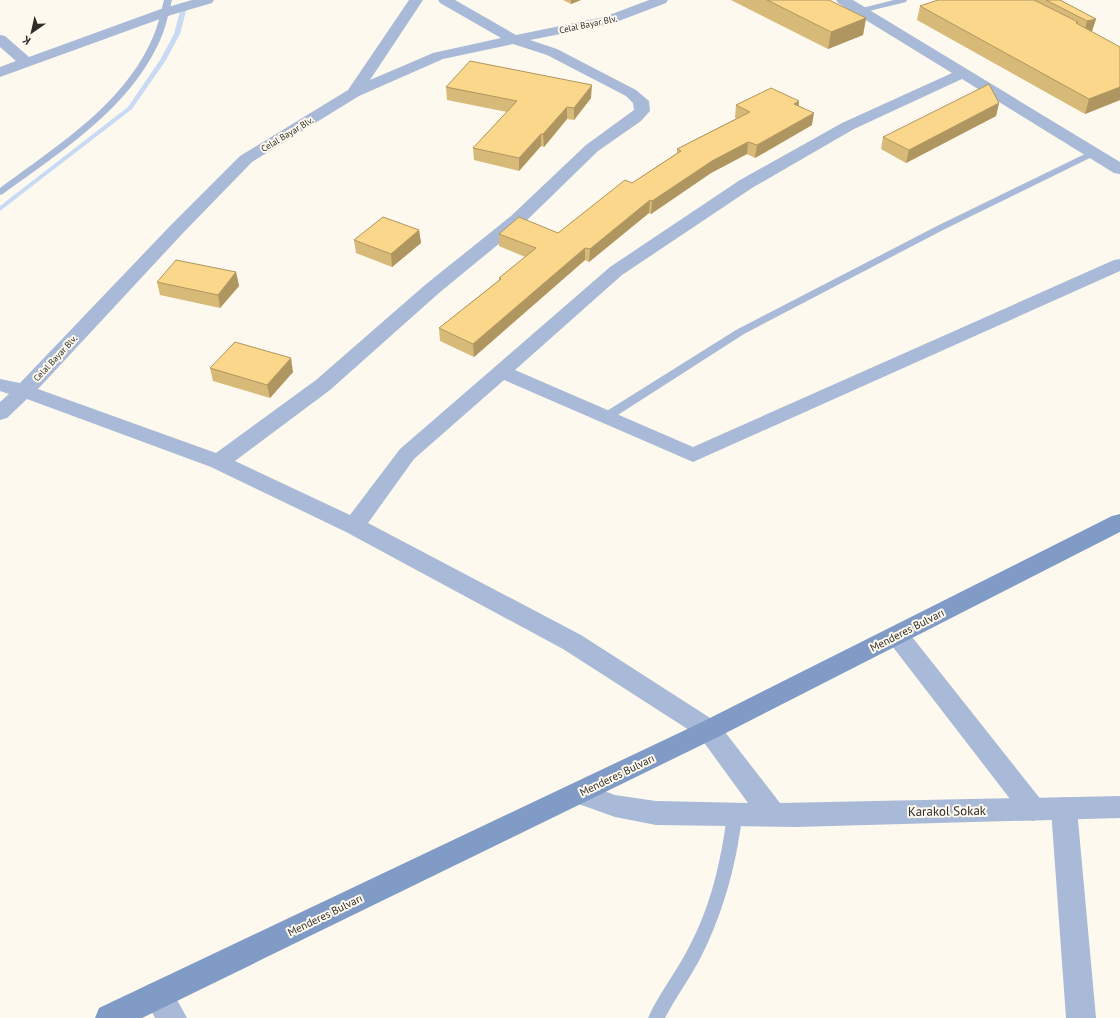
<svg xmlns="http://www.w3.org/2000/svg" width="1120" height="1018" font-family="'PT Sans',sans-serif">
  <rect width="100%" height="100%" fill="#fef9ee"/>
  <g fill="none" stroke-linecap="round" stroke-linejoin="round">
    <polygon fill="#c9daf4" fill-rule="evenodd" points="183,9 186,11 180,34 166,60 132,109 0,211 0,206 128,107 160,60 174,34 180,11"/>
    <g fill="#a8bad7" fill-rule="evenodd">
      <path d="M164,0H172C169,11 167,22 163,33C135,105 63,150 3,194L0,195V188C58,145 128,102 155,32C159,22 161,11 164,0Z"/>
      <polygon points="894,0 907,0 906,2 861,13 857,11 858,9"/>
      <polygon points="1093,150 1097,153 1096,155 943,230 744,334 610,420 602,420 600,417 602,414 736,330 937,226"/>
      <path d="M734,809L739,811C744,820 739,834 738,844C731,883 719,921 701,957C690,978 676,997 665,1018H648C659,993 677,971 689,947C711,906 721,861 727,815L729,811Z"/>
    </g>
    <g fill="#a8bad7" fill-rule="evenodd">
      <polygon points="192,0 214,0 212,3 171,15 0,77 0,67 16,61 0,47 0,35 5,36 29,57 161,9"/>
      <path d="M409,0H423L370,80L433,53L501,38L440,3L438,0H455L516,35L604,17L649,0H668L666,3L611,24L530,40L557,49L636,90L649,101L650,111L641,121L598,151L523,224L439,293L330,390L235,461L350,515L400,449L610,267L740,180L842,123L952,73L838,3L836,0H853L1120,162V174L1114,173L962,79L854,129L752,188L622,275L515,370L693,447L1114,260L1120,259V271L693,462L504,380L414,459L368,523L581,635L718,723L722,730L718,737L709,740L700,737L563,649L346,532L211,467L27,399L7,418L0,420V402L9,394L0,391V379L20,383L171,225L240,156L348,90ZM513,44L547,55L626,96L633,103L634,110L586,145L511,216L425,285L316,380L216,453L38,389L183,233L252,162L359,96L443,59Z"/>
      <polygon points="897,626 905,628 1042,801 1046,809 1042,817 1033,821 1024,817 889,642 885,635 889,628"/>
      <polygon points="1064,797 1073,801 1077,809 1096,1018 1066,1018 1051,809 1055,801"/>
      <polygon points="158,981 169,985 187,1018 155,1018 143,995 147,985"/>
    </g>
    <polygon fill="#a8bad7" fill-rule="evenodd" points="709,720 718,723 780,803 1120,796 1120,818 796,827 656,825 615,817 570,801 566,793 570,785 579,782 615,795 656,801 748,803 700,737 696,730 700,723"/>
    <polygon fill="#809bc5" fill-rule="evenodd" points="1120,514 1120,532 718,737 142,1018 95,1018 99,1008 700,723 1112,516"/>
  </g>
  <g fill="#d7b978">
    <polygon points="563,0 581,0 571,4"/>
    <polygon points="731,0 829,0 866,18 863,35 828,49"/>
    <polygon points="938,0 1060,0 1096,19 1092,31 1091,31 1120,47 1120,100 1085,114 917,20 920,6"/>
    <polygon points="446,87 591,98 574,120 567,119 544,147 541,146 519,171 474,160 473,148 507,112 447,100"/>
    <polygon points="799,101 799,106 812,125 755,158 747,154 711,173 651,214 649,213 589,262 585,260 474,357 440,341 439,328 499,280 499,278 525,257 499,246 499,234 558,233 677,153 677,149 737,118 735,118 736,105"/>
    <polygon points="999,103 996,116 906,163 881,149 883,137"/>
    <polygon points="419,230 421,243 392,267 356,253 354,240"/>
    <polygon points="236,272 239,286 220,308 160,295 157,282"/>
    <polygon points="210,368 293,372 270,398 213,381"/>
  </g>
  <g fill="#af9661">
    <polygon points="571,0 581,0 571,4"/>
    <polygon points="866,18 863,35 828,49 831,32"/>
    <polygon points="1096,19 1092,31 1084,33 1087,21"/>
    <polygon points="592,85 591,98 574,120 574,108"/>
    <polygon points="1120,87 1120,100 1085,114 1089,99"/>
    <polygon points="799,101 798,113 794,104"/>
    <polygon points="999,103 996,116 906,163 909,150"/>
    <polygon points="567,107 567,119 544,147 543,134"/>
    <polygon points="814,113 812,125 755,158 757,145"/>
    <polygon points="541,134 541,146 519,171 519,158"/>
    <polygon points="748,142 747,154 711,173 651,214 652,201 712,161"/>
    <polygon points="650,200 649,213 589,262 590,249"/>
    <polygon points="419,230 421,243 392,267 391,254"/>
    <polygon points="585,248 585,260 474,357 473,344"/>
    <polygon points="236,272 239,286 220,308 218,295"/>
    <polygon points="291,358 293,372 270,398 267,385"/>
  </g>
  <g fill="#fad78b" stroke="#af9661">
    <polygon points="767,0 829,0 866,18 831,32"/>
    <polygon points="938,0 1034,0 1078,22 1076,23 1120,47 1120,87 1089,99 920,6"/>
    <polygon points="1046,0 1060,0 1096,19 1087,21"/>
    <polygon points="470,61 592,85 574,108 567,107 543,134 541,134 519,158 473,148 517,101 446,87"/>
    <polygon points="989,84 999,103 909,150 883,137"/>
    <polygon points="771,88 799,101 794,104 814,113 757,145 748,142 712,161 652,201 650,200 590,249 585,248 473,344 439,328 501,279 499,278 536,248 499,234 519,217 558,233 625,180 632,183 681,151 677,149 750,112 736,105"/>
    <polygon points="383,217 419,230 391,254 354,240"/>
    <polygon points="176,260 236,272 218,295 157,282"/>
    <polygon points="235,342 291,358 267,385 210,368"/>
  </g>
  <g text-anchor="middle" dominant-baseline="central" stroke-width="4" stroke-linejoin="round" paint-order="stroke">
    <g font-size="9" fill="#2d2c28" stroke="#fef9ee">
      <text transform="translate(588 24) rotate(-12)">Celal Bayar Blv.</text>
      <text transform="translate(287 134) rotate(-31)">Celal Bayar Blv.</text>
      <text transform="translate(55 358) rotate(-47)">Celal Bayar Blv.</text>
    </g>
    <g font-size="11" fill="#2d2c28" stroke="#fef9ee">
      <text transform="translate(907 630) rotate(-27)">Menderes Bulvarı</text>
      <text transform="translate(617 775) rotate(-26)">Menderes Bulvarı</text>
      <text transform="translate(325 915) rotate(-26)">Menderes Bulvarı</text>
    </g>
    <g font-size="13" fill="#2d2c28" stroke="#fef9ee">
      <text transform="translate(947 811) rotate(-1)">Karakol Sokak</text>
    </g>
  </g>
  <g transform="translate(32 32) rotate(214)" stroke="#fef9ee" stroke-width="3" paint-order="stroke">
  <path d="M0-3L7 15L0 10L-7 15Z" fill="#2d2c28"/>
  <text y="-6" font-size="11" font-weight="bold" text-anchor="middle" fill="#2d2c28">K</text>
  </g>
</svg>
